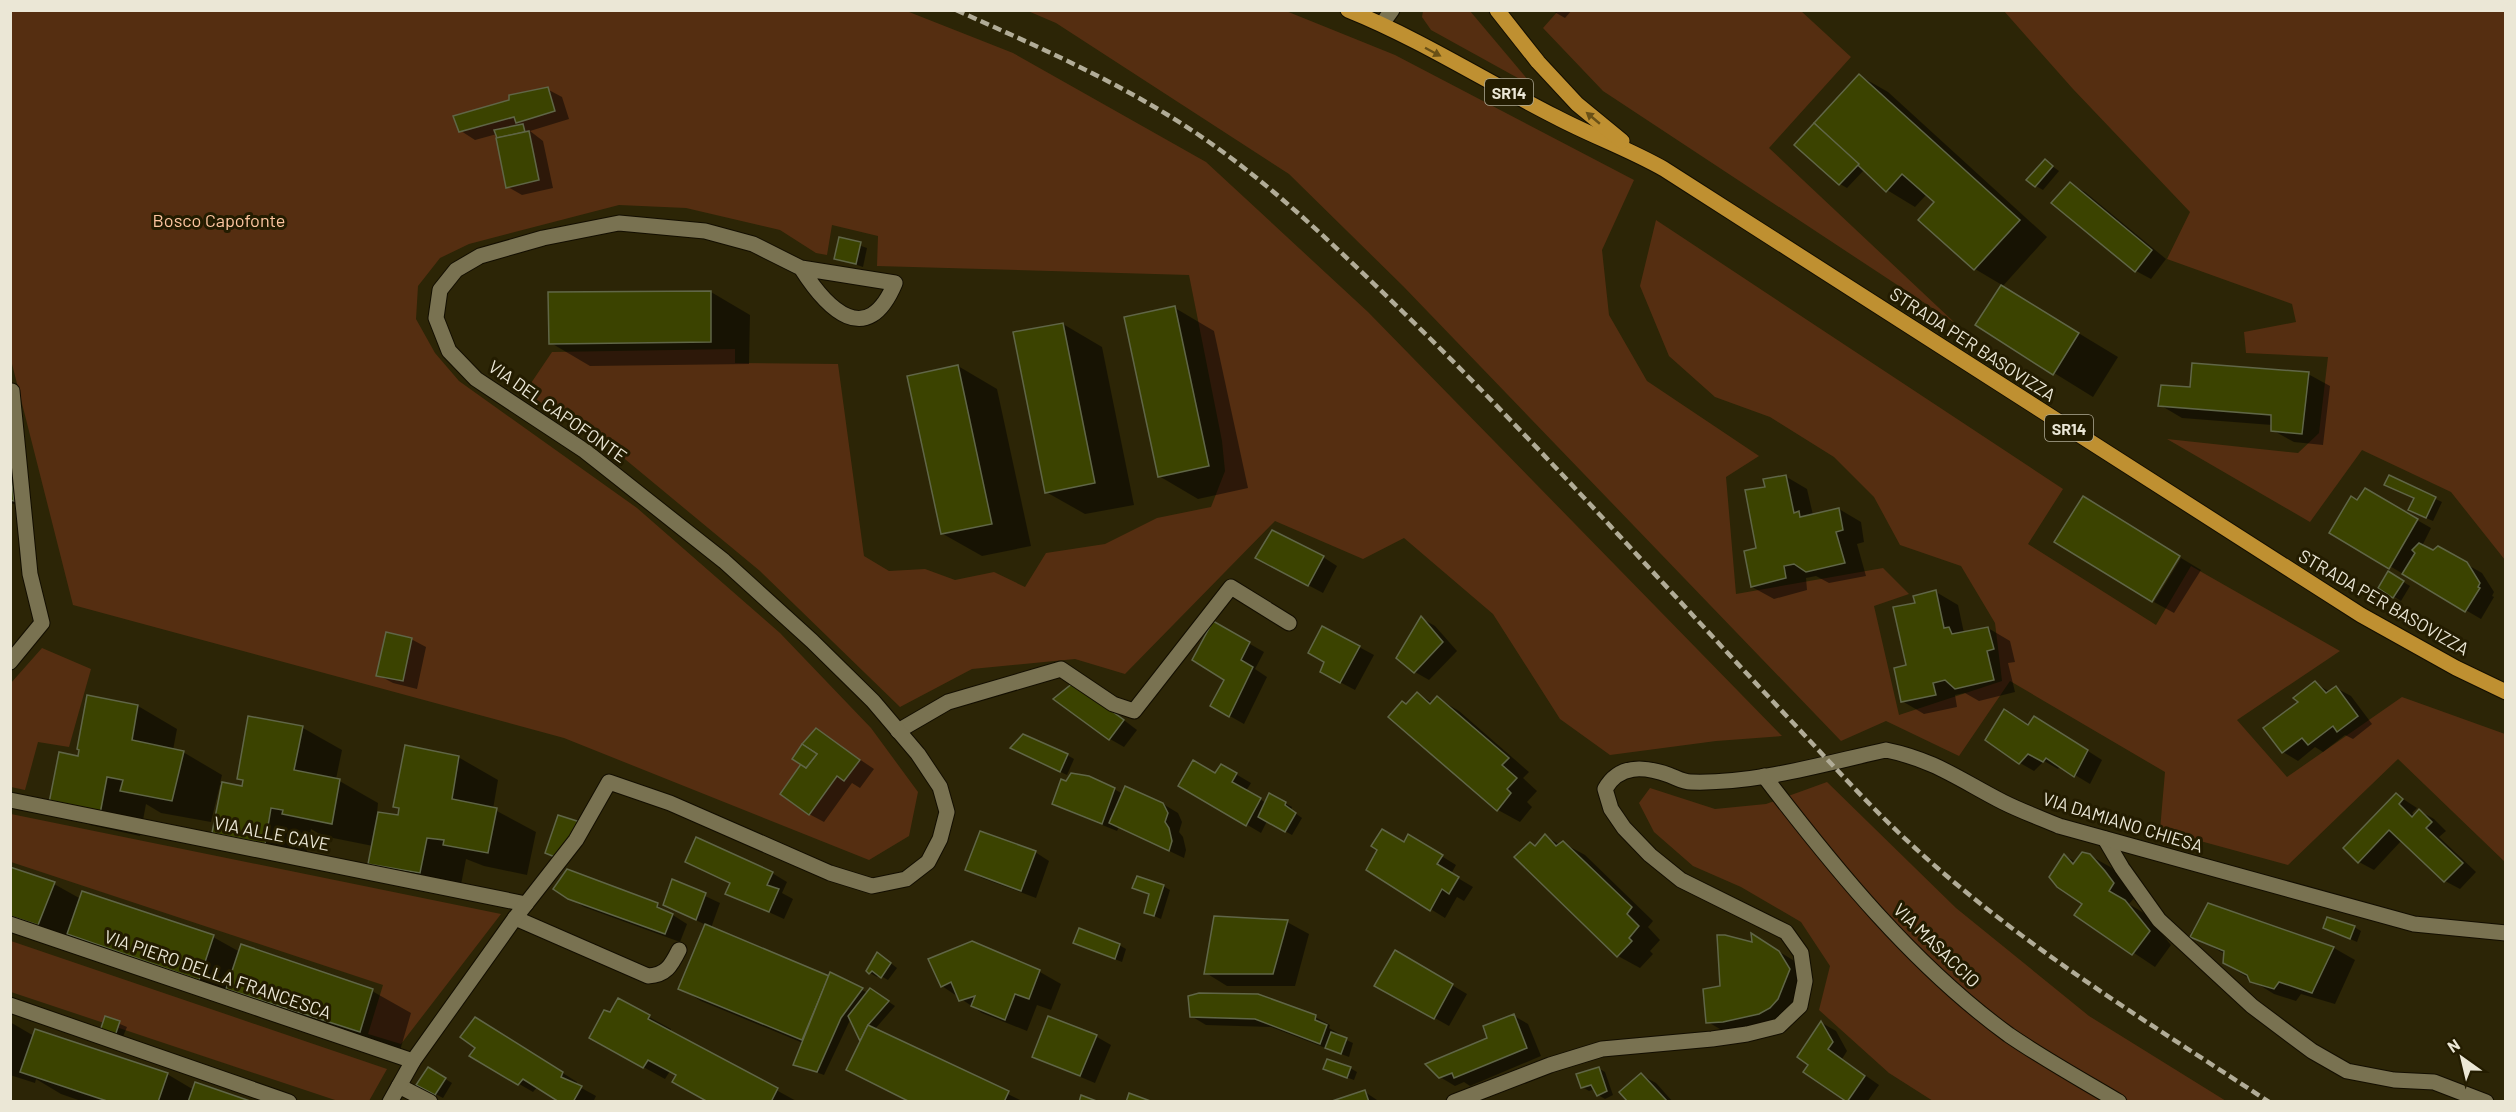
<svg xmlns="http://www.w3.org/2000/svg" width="2516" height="1112" font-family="Barlow,sans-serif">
  <rect width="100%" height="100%" fill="#2c2506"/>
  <g fill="#552e11">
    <polygon points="904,10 1013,53 1206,162 1368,312 1782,736 1716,741 1610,755 1560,719 1493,614 1404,538 1363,559 1275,521 1125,674 1075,659 972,669 900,707 760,571 620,455 525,392 552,352 735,349 735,363 838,364 864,556 889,571 925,569 955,580 994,572 1025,587 1046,553 1105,544 1157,518 1211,507 1225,471 1222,441 1189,275 877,266 878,236 832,225 827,255 816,253 780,230 686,208 619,205 469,244 440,258 418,286 416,319 435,353 459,381 637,508 780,633 871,728 918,792 909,836 869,860 564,738 73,605 11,360 10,11"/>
    <polygon points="1028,11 1286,11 1395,55 1634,180 1602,250 1609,315 1647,381 1759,456 1726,477 1736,594 1883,568 1909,594 1874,606 1899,715 2002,681 1995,623 1961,566 1900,545 1874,497 1834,457 1770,417 1715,397 1669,356 1640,286 1656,220 2063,489 2028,544 2156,625 2191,566 2340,651 2237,720 2287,777 2402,697 2505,734 2505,862 2398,759 2288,865 2160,830 2165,772 2010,681 1959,756 1886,721 1841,741 1403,286 1289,174 1056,23"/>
    <polygon points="1423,11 1470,11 1534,87 1431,30 1422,17"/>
    <polygon points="1558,11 1801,11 1851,57 1769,148 1955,323 1603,91 1543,28"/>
    <polygon points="2004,11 2505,11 2505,560 2451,492 2362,450 2310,522 2167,439 2298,453 2319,433 2328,357 2246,353 2244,332 2296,322 2292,304 2167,259 2190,212 2073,89"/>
    <polygon points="42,648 91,669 69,747 38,742 25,790 11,787 11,683"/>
    <polygon points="1827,782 1956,908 2089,1016 2226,1101 1933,1101 1889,1073 1819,1010 1830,966 1801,922 1741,887 1693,866 1654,832 1639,803 1650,788 1715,809 1766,804"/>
    <polygon points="11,814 501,914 401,1044 368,1034 383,985 11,862"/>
    <polygon points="11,941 387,1069 369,1101 338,1101 11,992"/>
  </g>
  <g fill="#0007">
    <polygon points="1551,10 1572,10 1565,18"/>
    <polygon points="1860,76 1888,92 2047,237 2002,287 2118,357 2093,397 1977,325 2002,285 1975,269 1920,220 1936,202 1927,194 1915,207 1887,190 1865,169 1847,188 1840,184"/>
    <polygon points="547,89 562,97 569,119 530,131 543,141 553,188 522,195 508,187 497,134 475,140 461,131 511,101"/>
    <polygon points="2045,161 2059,171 2043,190 2036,186"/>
    <polygon points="2070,184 2085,192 2166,259 2151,279 2136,271 2053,203"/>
    <polygon points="841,239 867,248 863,267 836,258"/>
    <polygon points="711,292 750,315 749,364 590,366 551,343"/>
    <polygon points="1175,308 1214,331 1248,488 1198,499 1159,476"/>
    <polygon points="1063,324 1102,347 1134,505 1085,514 1046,492"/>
    <polygon points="958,366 997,389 1031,546 982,556 943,534"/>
    <polygon points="2308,374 2330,386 2323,445 2294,442 2272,430 2272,425 2182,418 2160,405 2192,388"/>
    <polygon points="1785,476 1807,489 1813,515 1839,509 1861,522 1864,542 1857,544 1866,576 1829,583 1816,576 1806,578 1807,590 1774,599 1752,587 1758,549"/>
    <polygon points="10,477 26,486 28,508 10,503"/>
    <polygon points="2390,477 2442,502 2433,521 2417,514 2415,498"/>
    <polygon points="2365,490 2431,528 2422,546 2434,552 2438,548 2482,573 2494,592 2492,596 2494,597 2481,619 2331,532 2358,502"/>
    <polygon points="1323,557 1337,566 1323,593 1272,566"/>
    <polygon points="2181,558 2201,570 2174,613 2154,602"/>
    <polygon points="2389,573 2410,586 2401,601 2380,588"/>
    <polygon points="1936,592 1958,605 1964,633 1988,628 2010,641 2015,662 2008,663 2015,692 1979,701 1965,693 1955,695 1957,707 1924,714 1902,701 1916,604"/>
    <polygon points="1421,618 1435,626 1457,651 1429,680 1415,672"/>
    <polygon points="1213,623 1264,652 1255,669 1267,677 1244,724 1212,706 1226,680"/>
    <polygon points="411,639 426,647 417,689 393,683 378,675"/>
    <polygon points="1359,647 1374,655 1355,690 1336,680 1326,662"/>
    <polygon points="2315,683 2330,692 2336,688 2351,696 2372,724 2353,739 2345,735 2323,752 2315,747 2298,761 2283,752 2266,728 2300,703"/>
    <polygon points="1088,693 1137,730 1124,747 1110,739"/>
    <polygon points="1418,694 1433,703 1437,698 1459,711 1529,772 1523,778 1537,791 1527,802 1532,807 1520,822 1498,810 1390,717 1407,705"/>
    <polygon points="138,706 177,729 173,750 183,752 222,775 220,783 243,788 244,781 239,778 303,728 342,750 336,779 378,803 377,813 399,817 400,809 395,806 458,757 498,780 493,809 536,832 527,875 484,866 466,859 459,895 409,886 370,863 373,846 323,836 311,829 304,865 253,855 214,832 222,786 220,785 211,822 161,813 146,804 140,836 90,825 51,802 80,758"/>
    <polygon points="2029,726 2049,726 2102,760 2090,784 2060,766 2058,769 2044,761 2034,771 2020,763"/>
    <polygon points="816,730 874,769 860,788 852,783 824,822 809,814"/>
    <polygon points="1018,752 1067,755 1074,759 1067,775"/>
    <polygon points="1222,766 1251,783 1246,791 1260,799 1266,803 1270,795 1292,807 1291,810 1302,818 1292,835 1267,821 1261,833 1180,785 1216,774"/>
    <polygon points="1067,783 1114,789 1123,794 1163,804 1178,813 1182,822 1179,832 1183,837 1186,850 1184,858 1119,827 1117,831 1068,811 1054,803"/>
    <polygon points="2397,795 2417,808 2412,813 2415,816 2420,811 2434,819 2446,831 2439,837 2476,872 2460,889 2445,881 2402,840 2374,870 2359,862 2345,848"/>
    <polygon points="1409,836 1456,865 1451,874 1473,887 1464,901 1457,897 1445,918 1368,870 1404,844"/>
    <polygon points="1545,836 1560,845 1563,843 1585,855 1653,921 1648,927 1660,940 1650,951 1653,954 1640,968 1618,956 1536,847"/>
    <polygon points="1035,852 1049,861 1036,898 982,878 967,869"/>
    <polygon points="2089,855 2112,868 2135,897 2129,904 2147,915 2171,945 2155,967 2076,914 2084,903 2065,856 2076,862"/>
    <polygon points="687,862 772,873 787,882 782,893 793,899 784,919 727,893 731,884"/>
    <polygon points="10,869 54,884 81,899 213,937 240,952 372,991 411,1013 399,1054 10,924"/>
    <polygon points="673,881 720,903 711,928 830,978 831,975 868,993 877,994 895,1006 875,1029 1024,1102 909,1102 862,1041 851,1018 824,1075 794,1064 803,1043 701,1001 680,988 706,925 679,912"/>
    <polygon points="1163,886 1170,890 1161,919 1145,912 1150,895 1134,888"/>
    <polygon points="569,898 657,905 687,924 680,942 584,907"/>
    <polygon points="2209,905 2334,948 2355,960 2335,1004 2301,994 2296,1001 2274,994 2224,963 2225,954 2192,936"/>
    <polygon points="1287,922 1309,934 1295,986 1227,986 1206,973"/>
    <polygon points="2354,927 2361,931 2357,942 2332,931"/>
    <polygon points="972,943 1040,972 1061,984 1051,1010 1037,1005 1027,1031 982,1013 942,986"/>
    <polygon points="1119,945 1126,949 1122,962 1082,946"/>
    <polygon points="1773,948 1801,965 1799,1011 1730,1035 1708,1022 1722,987"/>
    <polygon points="1396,952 1467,994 1449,1026 1376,985"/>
    <polygon points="884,958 897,968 888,980 879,975 877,977 870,973"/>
    <polygon points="618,1000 671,1029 670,1032 798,1102 710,1102 677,1075 670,1071 665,1079 591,1038 611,1014"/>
    <polygon points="1191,1016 1315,1017 1330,1025 1329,1028 1341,1035 1340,1037 1353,1043 1349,1057 1271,1027 1206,1025"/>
    <polygon points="1514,1016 1528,1024 1541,1056 1470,1086 1464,1082 1455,1086 1440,1077"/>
    <polygon points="106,1018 127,1027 122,1039 108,1034"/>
    <polygon points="1049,1018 1097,1037 1111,1045 1095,1083 1049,1064 1034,1056"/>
    <polygon points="10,1022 34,1036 167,1074 194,1090 249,1102 84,1102 61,1094 36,1079 35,1083 10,1075"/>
    <polygon points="1822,1023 1836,1031 1847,1051 1842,1059 1879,1085 1867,1102 1849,1102 1805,1071 1810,1064"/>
    <polygon points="490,1027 577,1082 576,1085 596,1096 593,1102 561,1102 538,1086 533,1092 471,1056"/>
    <polygon points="1350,1068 1357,1072 1354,1080 1332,1072"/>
    <polygon points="1598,1068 1605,1072 1613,1095 1605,1099 1598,1095 1595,1089 1589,1091 1582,1087"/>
    <polygon points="429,1069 452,1083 443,1098 418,1085"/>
    <polygon points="1641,1075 1656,1083 1673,1102 1630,1102"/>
    <polygon points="1365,1092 1380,1102 1335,1102"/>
  </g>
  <g fill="#3b4300" stroke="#606647" stroke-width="1.5">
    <polygon points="1859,74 2020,220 1974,270 1918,220 1934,202 1902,174 1886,192 1814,123"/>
    <polygon points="548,87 555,111 516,123 514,117 459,132 453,116 509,100 509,95"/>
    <polygon points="1814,123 1859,164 1839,185 1794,145"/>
    <polygon points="523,124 525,132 497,138 494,130"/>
    <polygon points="529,131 539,180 506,188 496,138"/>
    <polygon points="2045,159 2053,166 2035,187 2026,180"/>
    <polygon points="2070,182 2152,250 2135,272 2051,203"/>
    <polygon points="839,237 861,242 856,264 834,259"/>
    <polygon points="2001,285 2079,333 2053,375 1975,325"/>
    <polygon points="711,291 711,342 549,344 548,292"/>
    <polygon points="1175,306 1209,466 1158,477 1124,317"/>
    <polygon points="1063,323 1095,483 1045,493 1013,332"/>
    <polygon points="2192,363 2309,372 2302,434 2271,431 2271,415 2158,406 2161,385 2190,387"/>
    <polygon points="958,365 992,524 941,534 907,376"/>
    <polygon points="1786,475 1794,513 1799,511 1800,517 1839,508 1843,530 1836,532 1845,563 1806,572 1794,564 1784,566 1786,578 1751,587 1744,551 1756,548 1745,490 1765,487 1763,479"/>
    <polygon points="2389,475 2436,497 2426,518 2408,510 2414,498 2384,485"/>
    <polygon points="10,476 11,476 14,501 10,500"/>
    <polygon points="2365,488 2418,519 2389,569 2329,533 2351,496 2357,500"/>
    <polygon points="2083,496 2180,556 2152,602 2054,542"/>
    <polygon points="1272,530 1324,556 1308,586 1255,558"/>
    <polygon points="2419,543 2433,550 2438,546 2467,562 2480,583 2478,587 2480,588 2465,612 2402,574 2415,553 2412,550"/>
    <polygon points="2388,571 2404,581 2393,598 2378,588"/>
    <polygon points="1936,590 1944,628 1949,627 1952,634 1988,627 1994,649 1987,651 1994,680 1955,689 1945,680 1933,683 1936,695 1901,702 1894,668 1906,665 1893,607 1915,603 1913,596"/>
    <polygon points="1421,616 1443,642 1414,673 1396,658"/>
    <polygon points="1213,621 1250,642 1241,660 1253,667 1229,717 1210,706 1224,680 1192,660"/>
    <polygon points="1322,626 1360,646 1340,683 1320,672 1324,662 1308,653"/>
    <polygon points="386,632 412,638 403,681 376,676"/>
    <polygon points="2315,681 2326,693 2336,686 2358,716 2337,732 2333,726 2308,745 2302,738 2282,753 2263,728 2298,702 2293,698"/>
    <polygon points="1073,683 1124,720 1109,740 1053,699"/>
    <polygon points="1417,692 1430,704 1437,696 1509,758 1502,765 1517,778 1507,789 1511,793 1497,811 1388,717 1402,701 1406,704"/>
    <polygon points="87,695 138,705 132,740 184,751 172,801 120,791 123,780 107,777 100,814 49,803 59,752 78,756 79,750 77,749"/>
    <polygon points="2004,709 2028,725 2034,716 2088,750 2074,777 2046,758 2043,762 2028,754 2019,764 1985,740"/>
    <polygon points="248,716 303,726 294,770 340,779 332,824 282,814 283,810 271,808 265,844 212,833 222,782 242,786 243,780 237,779"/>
    <polygon points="816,728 860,760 844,781 837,776 809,815 780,794 801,764 806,768 817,754 802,744"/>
    <polygon points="1023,734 1068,754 1060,772 1010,748"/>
    <polygon points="802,744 817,754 806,768 792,759"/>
    <polygon points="405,745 459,756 452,799 497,808 488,853 443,845 444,840 427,838 420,873 368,864 378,812 398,815 399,808 393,807"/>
    <polygon points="1193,760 1215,773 1221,764 1237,773 1232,782 1261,798 1246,826 1178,786"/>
    <polygon points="1071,773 1089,776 1115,788 1102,824 1052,804 1061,779 1066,781"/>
    <polygon points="1125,786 1163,803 1168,813 1165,822 1169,828 1172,841 1169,851 1109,823"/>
    <polygon points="1269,793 1286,802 1285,805 1296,813 1285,832 1258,817"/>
    <polygon points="2396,793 2403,799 2399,804 2412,817 2419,809 2432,822 2426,828 2463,863 2444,882 2389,830 2358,863 2343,848"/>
    <polygon points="558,815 580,822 555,857 545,853"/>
    <polygon points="1382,829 1404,842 1408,834 1443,855 1437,864 1459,877 1449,894 1442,889 1430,911 1366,870 1377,850 1371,846"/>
    <polygon points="980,831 1036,851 1021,891 965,870"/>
    <polygon points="1545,834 1556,846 1563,841 1632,907 1627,914 1639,926 1629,938 1632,941 1617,957 1514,857 1530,842 1535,846"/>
    <polygon points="696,837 773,872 767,885 779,889 769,912 725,894 730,883 685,862"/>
    <polygon points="2082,852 2090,854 2105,871 2114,883 2109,891 2125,900 2150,931 2132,955 2074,915 2082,904 2057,887 2049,877 2064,854 2073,864"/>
    <polygon points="10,867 55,882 38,925 10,916"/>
    <polygon points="567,869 658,903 657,907 673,914 665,934 568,899 553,889"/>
    <polygon points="1137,876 1164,885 1154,916 1144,913 1149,894 1132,888"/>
    <polygon points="672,879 706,893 696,920 663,905"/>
    <polygon points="82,891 214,935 199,980 67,934"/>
    <polygon points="2208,903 2334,947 2312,993 2279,982 2274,989 2250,982 2247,975 2223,963 2224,951 2190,937"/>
    <polygon points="1214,916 1288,920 1273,974 1204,974"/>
    <polygon points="2327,917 2355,926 2350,939 2323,928"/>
    <polygon points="705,924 829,976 802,1040 678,989"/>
    <polygon points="1079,928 1120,944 1115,959 1073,943"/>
    <polygon points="1751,933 1779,951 1790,969 1778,999 1770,1008 1759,1014 1723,1022 1706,1023 1703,989 1720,986 1717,935 1725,935 1752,942"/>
    <polygon points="972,941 1040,970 1029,999 1015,994 1005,1020 971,1006 975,996 959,1001 951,982 941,987 928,959"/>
    <polygon points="241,944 373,989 360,1032 226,989"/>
    <polygon points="1395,950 1453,984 1434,1019 1374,986"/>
    <polygon points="877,952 891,963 881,978 872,971 869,974 866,971"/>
    <polygon points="830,972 863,988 841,1018 817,1072 793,1065"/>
    <polygon points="870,988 889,1001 868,1025 860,1041 848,1016"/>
    <polygon points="1199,993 1258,994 1316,1015 1315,1020 1327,1025 1320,1044 1255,1019 1190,1017 1188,996"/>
    <polygon points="618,998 650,1015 648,1019 778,1088 771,1102 708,1102 672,1082 676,1075 648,1060 643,1068 589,1038 604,1010 610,1012"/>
    <polygon points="1514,1014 1527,1048 1454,1078 1452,1073 1439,1078 1425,1064 1487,1038 1483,1026"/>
    <polygon points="105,1016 120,1021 115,1036 100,1031"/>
    <polygon points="1048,1016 1097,1035 1080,1076 1032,1057"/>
    <polygon points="475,1017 563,1072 561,1077 582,1086 573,1102 559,1102 523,1079 518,1085 469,1056 475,1048 460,1037"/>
    <polygon points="1821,1021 1833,1042 1828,1049 1865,1076 1847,1102 1803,1072 1808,1065 1797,1057"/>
    <polygon points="868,1025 1009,1091 1004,1102 910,1102 846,1070"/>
    <polygon points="35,1029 168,1073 158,1102 110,1102 20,1072"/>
    <polygon points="1331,1032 1347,1038 1341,1054 1325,1048"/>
    <polygon points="1327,1059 1351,1067 1347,1078 1323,1069"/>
    <polygon points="428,1067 446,1078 435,1095 416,1085"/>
    <polygon points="1599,1067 1607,1091 1597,1096 1591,1085 1581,1088 1576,1074"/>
    <polygon points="1641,1073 1668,1102 1628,1102 1619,1092"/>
    <polygon points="195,1082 253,1102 188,1102"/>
    <polygon points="1365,1090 1369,1102 1329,1102"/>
    <polygon points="1129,1093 1153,1102 1126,1102"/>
    <polygon points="1081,1095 1099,1102 1079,1102"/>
  </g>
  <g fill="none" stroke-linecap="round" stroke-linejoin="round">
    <g stroke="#130e00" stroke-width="17">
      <g id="minor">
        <polyline points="1382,24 1392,10"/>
        <polyline points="10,662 42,623 30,574 12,391"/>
        <polyline points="898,731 948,702 1061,669 1113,704 1134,711 1231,587 1289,623"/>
        <path d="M1764,776C1835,869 1914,966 2009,1035C2044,1059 2082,1080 2119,1102"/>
        <polyline points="10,800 526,904"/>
        <polyline points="2105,839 2122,868 2159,920 2252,1006 2312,1051 2347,1071 2394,1080 2434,1082 2486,1102"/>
        <path d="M515,918L648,976C666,975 671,966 679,950"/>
        <polyline points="10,924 413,1061"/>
        <polyline points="10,1005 289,1102"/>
        <polyline points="399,1086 430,1102"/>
        <path d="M390,1102L413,1061L515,918L576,840L609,782L670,803L830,873L872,886L906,879L928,862L940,839L947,812L940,787L918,754L873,701L812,641L724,561L585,451L476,379L449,351L436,318L440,290L456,270L480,256L543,238L619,223L705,231L753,244L801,268L895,283C867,350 827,309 801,268"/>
        <path d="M1454,1102L1550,1065L1602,1049L1712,1039L1747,1034L1779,1026L1800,1006L1805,981L1801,953L1786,932L1681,880L1650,855L1624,828L1611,809L1605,789C1619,764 1644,766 1669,775C1677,778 1683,782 1691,782C1757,784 1822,764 1886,750C1935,760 1960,780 2003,802C2021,811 2040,818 2059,826L2414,924L2506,933"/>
      </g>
    </g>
    <g stroke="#130e00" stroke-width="17">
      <g id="major">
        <path d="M1348,10C1420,39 1487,82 1556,117C1592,136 1629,149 1664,169L2361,615L2456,668L2506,692"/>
        <polyline points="1497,10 1538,62 1577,104 1622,141"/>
      </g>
    </g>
    <use href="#minor" stroke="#797251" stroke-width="15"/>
    <use href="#major" stroke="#bf9031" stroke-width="15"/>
    <path stroke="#b1ac97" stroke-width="4.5" stroke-dasharray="9 4.5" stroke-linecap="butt" d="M956,10C1043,49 1131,87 1209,142C1279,191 1342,253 1404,313C1534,439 1655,576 1779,708C1819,750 1857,793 1899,833C2010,939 2142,1018 2269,1102"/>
  </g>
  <defs><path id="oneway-solid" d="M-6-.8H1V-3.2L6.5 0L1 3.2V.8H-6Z" transform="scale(1.5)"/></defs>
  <g fill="#695016">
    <use href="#oneway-solid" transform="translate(1433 52) rotate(28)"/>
    <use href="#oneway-solid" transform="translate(1593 118) rotate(-140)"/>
  </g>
  <g text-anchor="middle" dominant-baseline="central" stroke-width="6" stroke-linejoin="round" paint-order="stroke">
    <g fill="#231c00" stroke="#afaa96" stroke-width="1.5">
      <rect x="1485" y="79" width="48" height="26" rx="4.5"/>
      <rect x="2045" y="415" width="48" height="26" rx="4.5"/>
    </g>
    <g font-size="16" font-weight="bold" fill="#ebe7d6">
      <text x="1509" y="92">SR14</text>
      <text x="2069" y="428">SR14</text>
    </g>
    <g font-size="18" fill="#fec6a1" stroke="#231c00">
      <text x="219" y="220">Bosco Capofonte</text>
    </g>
    <g font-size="18" fill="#ebe7d6" stroke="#231c00">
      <text transform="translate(1973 344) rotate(33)">STRADA PER BASOVIZZA</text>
      <text transform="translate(558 411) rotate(35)">VIA DEL CAPOFONTE</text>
      <text transform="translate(2384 602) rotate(30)">STRADA PER BASOVIZZA</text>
      <text transform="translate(2123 822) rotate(17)">VIA DAMIANO CHIESA</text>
      <text transform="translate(272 833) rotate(11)">VIA ALLE CAVE</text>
      <text transform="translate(1937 945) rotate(44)">VIA MASACCIO</text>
      <text transform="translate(218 974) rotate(19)">VIA PIERO DELLA FRANCESCA</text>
    </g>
  </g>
  <rect width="2516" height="1112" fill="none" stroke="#ebe7d6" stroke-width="24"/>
  <g transform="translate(2462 1058) rotate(326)" stroke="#231c00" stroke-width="4.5" paint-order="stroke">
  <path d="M0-4.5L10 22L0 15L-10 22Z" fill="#ebe7d6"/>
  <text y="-9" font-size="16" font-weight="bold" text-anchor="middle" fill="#ebe7d6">N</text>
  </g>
</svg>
